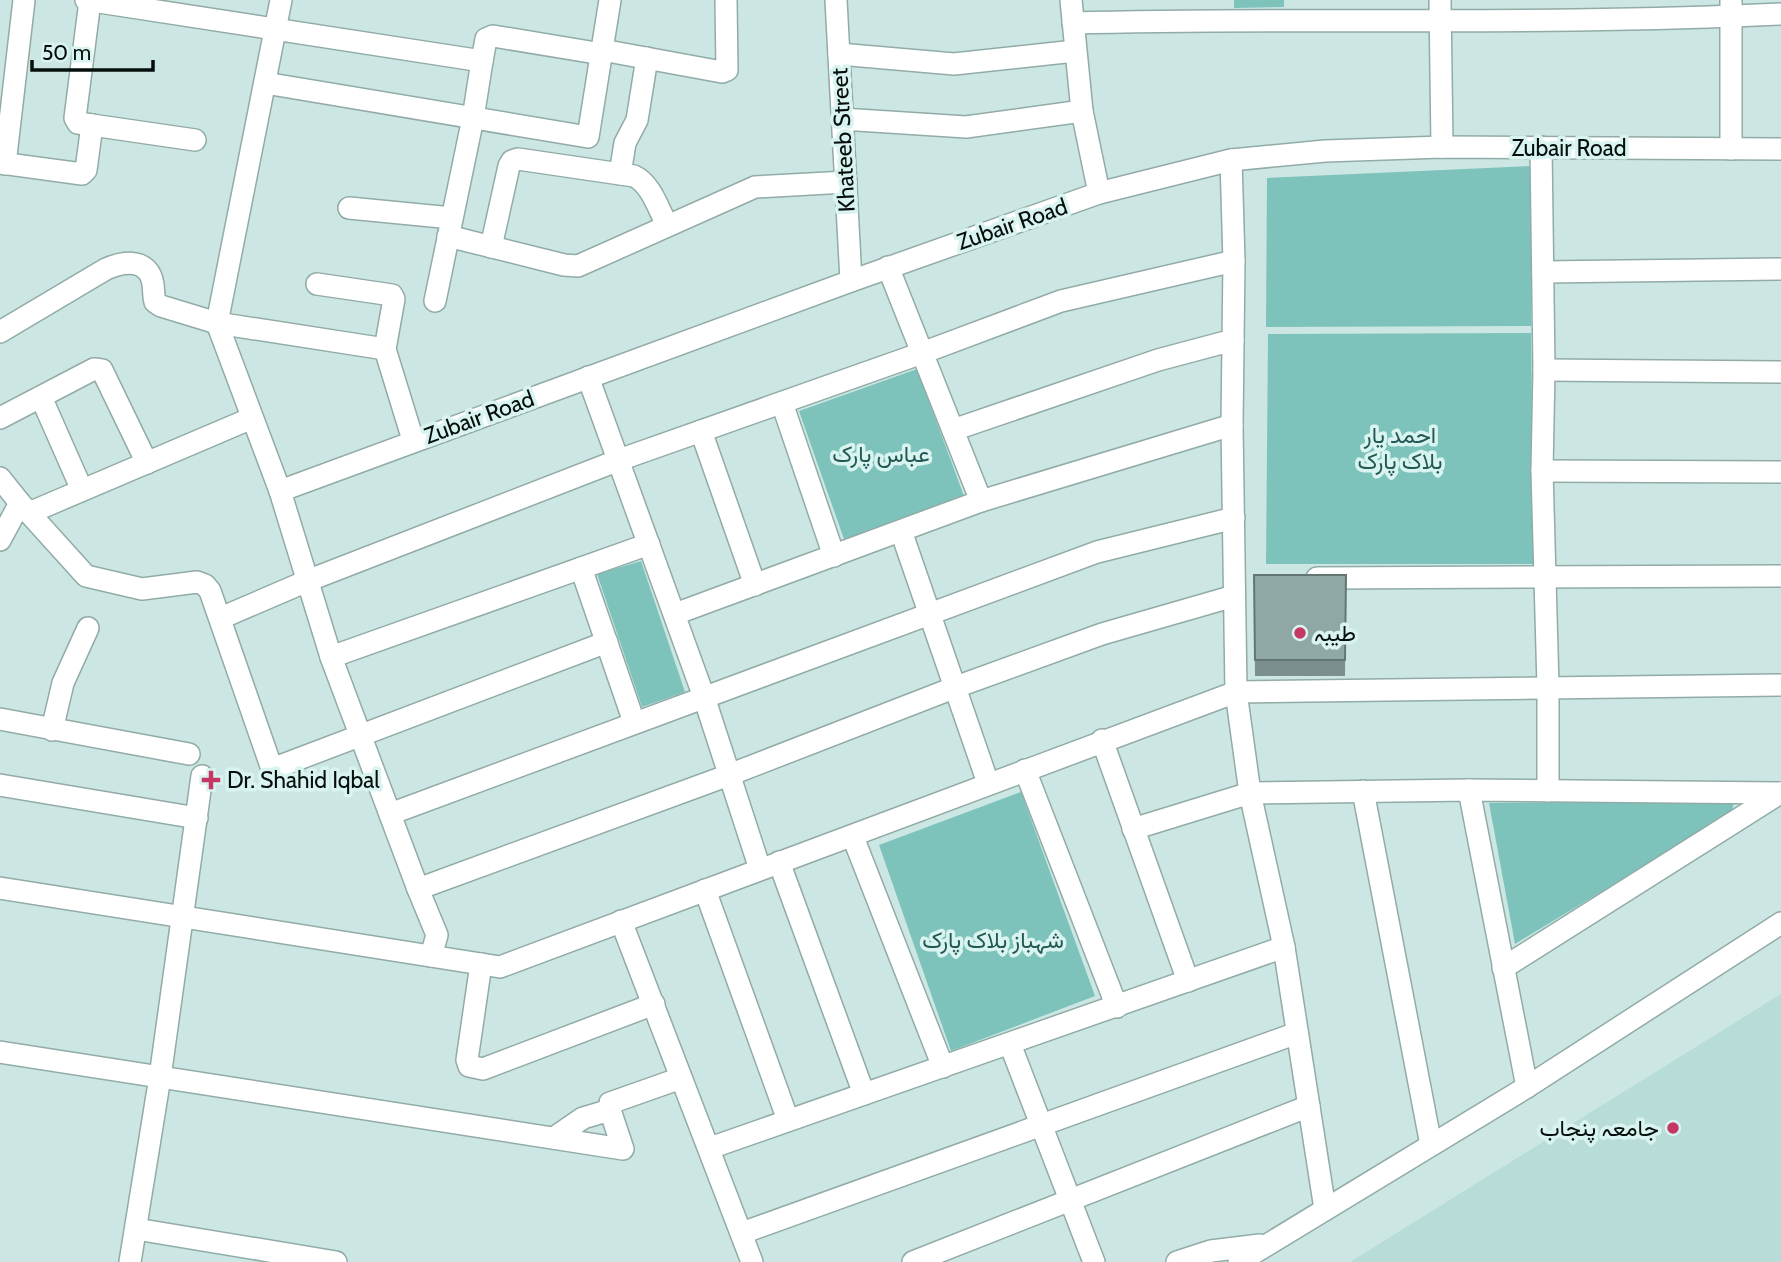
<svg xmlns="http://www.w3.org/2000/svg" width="1781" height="1262" font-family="Cabin,Vazirmatn,sans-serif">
  <rect width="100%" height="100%" fill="#cce7e3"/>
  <polygon fill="#b8dcd7" points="1781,993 1781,1262 1350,1262 1781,994"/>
  <g fill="#7ec3bb">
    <polygon points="1234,0 1284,0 1284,7 1234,8"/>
    <polygon points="1531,166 1531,326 1266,327 1267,178"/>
    <polygon points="1531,333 1534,564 1266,564 1268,334"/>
    <polygon points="917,369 964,496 845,542 799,411"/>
    <polygon points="641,561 685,692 642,707 597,574"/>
    <polygon points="1021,792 1095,996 951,1051 879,845"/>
    <polygon points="1734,801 1732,813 1515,944 1489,803"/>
  </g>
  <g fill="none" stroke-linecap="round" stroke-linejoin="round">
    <g stroke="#91aba7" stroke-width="24">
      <g id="minor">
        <polyline points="86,0 482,61 486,39 493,36 602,54"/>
        <polyline points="281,0 217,323 280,491 331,657 418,889 437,935 431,956"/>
        <polyline points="836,0 851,281"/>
        <polyline points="1071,0 1082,111 1099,193"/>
        <polyline points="1440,0 1442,147"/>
        <polyline points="90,1 75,118 78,123 92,125"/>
        <path d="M1073,23C1309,17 1545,26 1781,14"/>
        <polyline points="602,50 722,72 727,70 726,0"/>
        <polyline points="839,54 954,64 1075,51"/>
        <polyline points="265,83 588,137 610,0"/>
        <polyline points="842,119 966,127 1082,111"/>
        <polyline points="1541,147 1544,370 1542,471 1548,686 1548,791"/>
        <polyline points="1731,149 1731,0"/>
        <polyline points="1231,160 1234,261 1232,425 1236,692 1250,793 1284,947 1325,1209"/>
        <polyline points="0,163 82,174 86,170 92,125 195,140"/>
        <polyline points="5,164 24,0"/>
        <polyline points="620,174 625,143 637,120 647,58"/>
        <polyline points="349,208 452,218"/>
        <polyline points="448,236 564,265 578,266 755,187 846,182"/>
        <path d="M491,247L509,166L512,161L518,159L634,176C651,184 658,208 667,225"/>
        <polyline points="888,267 981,501"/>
        <polyline points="1543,272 1781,269"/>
        <polyline points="317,284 392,295 394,299 385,349 413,440"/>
        <polyline points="435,301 473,118 482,61"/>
        <path d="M0,332L106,269C124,261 149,258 153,284C154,291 153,295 155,302L161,306L217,323L385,349"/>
        <polyline points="1544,370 1781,372"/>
        <polyline points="588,377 704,697 760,869"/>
        <polyline points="41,397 82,490"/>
        <polyline points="782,403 834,556"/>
        <polyline points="0,418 94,369 102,370 147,463"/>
        <polyline points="953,430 1158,360 1233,340"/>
        <polyline points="701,431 755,585"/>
        <polyline points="1542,471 1781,472"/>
        <polyline points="0,478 20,503 0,540"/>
        <polyline points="280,491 851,281 1099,193 1231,160 1325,151 1442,147 1781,149"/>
        <polyline points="20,503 86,576 142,589 197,582 205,585 210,591 272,769 607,642"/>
        <polyline points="29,513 252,418"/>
        <polyline points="901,531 988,783"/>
        <polyline points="581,568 634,722"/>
        <polyline points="1317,578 1781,576"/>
        <polyline points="675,614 981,501 1232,425"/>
        <polyline points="221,618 307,581 619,460 922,353 1061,301 1234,261"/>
        <polyline points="331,657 649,544"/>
        <polyline points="0,719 189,754"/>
        <polyline points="52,730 63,683 88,628"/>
        <polyline points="1102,740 1188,981"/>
        <polyline points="1025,770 1117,1007"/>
        <polyline points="0,785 197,818"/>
        <polyline points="1469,790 1527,1087"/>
        <polyline points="1363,791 1431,1145"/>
        <polyline points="390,814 1097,552 1234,518"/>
        <polyline points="1133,829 1250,793 1469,790 1780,793"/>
        <polyline points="853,837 943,1067"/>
        <polyline points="779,862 864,1094"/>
        <polyline points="0,888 500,967 1236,692 1781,685"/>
        <polyline points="418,889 729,775 956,687 1102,634 1234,596"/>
        <polyline points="705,890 788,1120"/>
        <polyline points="621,921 752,1262"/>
        <polyline points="481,964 467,1060 469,1066 483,1069 654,1004"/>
        <polyline points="1503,968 1780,793"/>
        <polyline points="1010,1044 1094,1262"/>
        <polyline points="0,1052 623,1149 610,1110 610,1103 681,1078"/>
        <polyline points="554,1138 583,1118 610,1110"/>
        <polyline points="710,1148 1284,947"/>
        <polyline points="136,1229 336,1262"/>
        <polyline points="742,1233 1297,1033"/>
        <polyline points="130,1262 160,1077 202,776"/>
        <polyline points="913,1262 1309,1106"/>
        <polyline points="1177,1262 1211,1251 1260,1245"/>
        <polyline points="1239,1262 1527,1087 1781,923"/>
      </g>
    </g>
    <use href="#minor" stroke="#fff" stroke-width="21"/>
  </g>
  <polygon fill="#7b908e" points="1254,575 1346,575 1345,676 1255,676"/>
  <polygon fill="#8fa8a5" stroke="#647674" stroke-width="2" points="1254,575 1346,575 1345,660 1255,660"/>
  <g fill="#c53764" stroke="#d9f4f0" stroke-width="2.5">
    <circle cx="1300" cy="633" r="7"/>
    <path d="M207.5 769.5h7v7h7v7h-7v7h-7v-7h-7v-7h7z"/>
    <circle cx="1673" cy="1128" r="7"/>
  </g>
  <g text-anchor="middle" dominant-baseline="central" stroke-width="7" stroke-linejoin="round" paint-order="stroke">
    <g font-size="23" fill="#060f0d" stroke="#d9f4f0">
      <text transform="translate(843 140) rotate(-93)">Khateeb Street</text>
      <text x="1569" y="148">Zubair Road</text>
      <text transform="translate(1012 224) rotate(-19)">Zubair Road</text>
      <text transform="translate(479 417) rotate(-20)">Zubair Road</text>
    </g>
    <g font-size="23" fill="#225853" stroke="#d9f4f0">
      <text x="1400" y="435">احمد یار<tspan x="1400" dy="26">بلاک پارک</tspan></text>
      <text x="881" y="454">عباس پارک</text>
      <text x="993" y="940">شہباز بلاک پارک</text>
    </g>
    <g font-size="23" fill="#060f0d" stroke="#d9f4f0" text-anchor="start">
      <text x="1314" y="633">طیبہ</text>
      <text x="227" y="780">Dr. Shahid Iqbal</text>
      <text x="1659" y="1128" text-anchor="end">جامعہ پنجاب</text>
    </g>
  </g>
  <path d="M32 60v10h121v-10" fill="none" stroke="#060f0d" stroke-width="3.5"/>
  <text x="42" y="60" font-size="21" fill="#060f0d" stroke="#d9f4f0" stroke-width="5" paint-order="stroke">50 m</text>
</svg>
